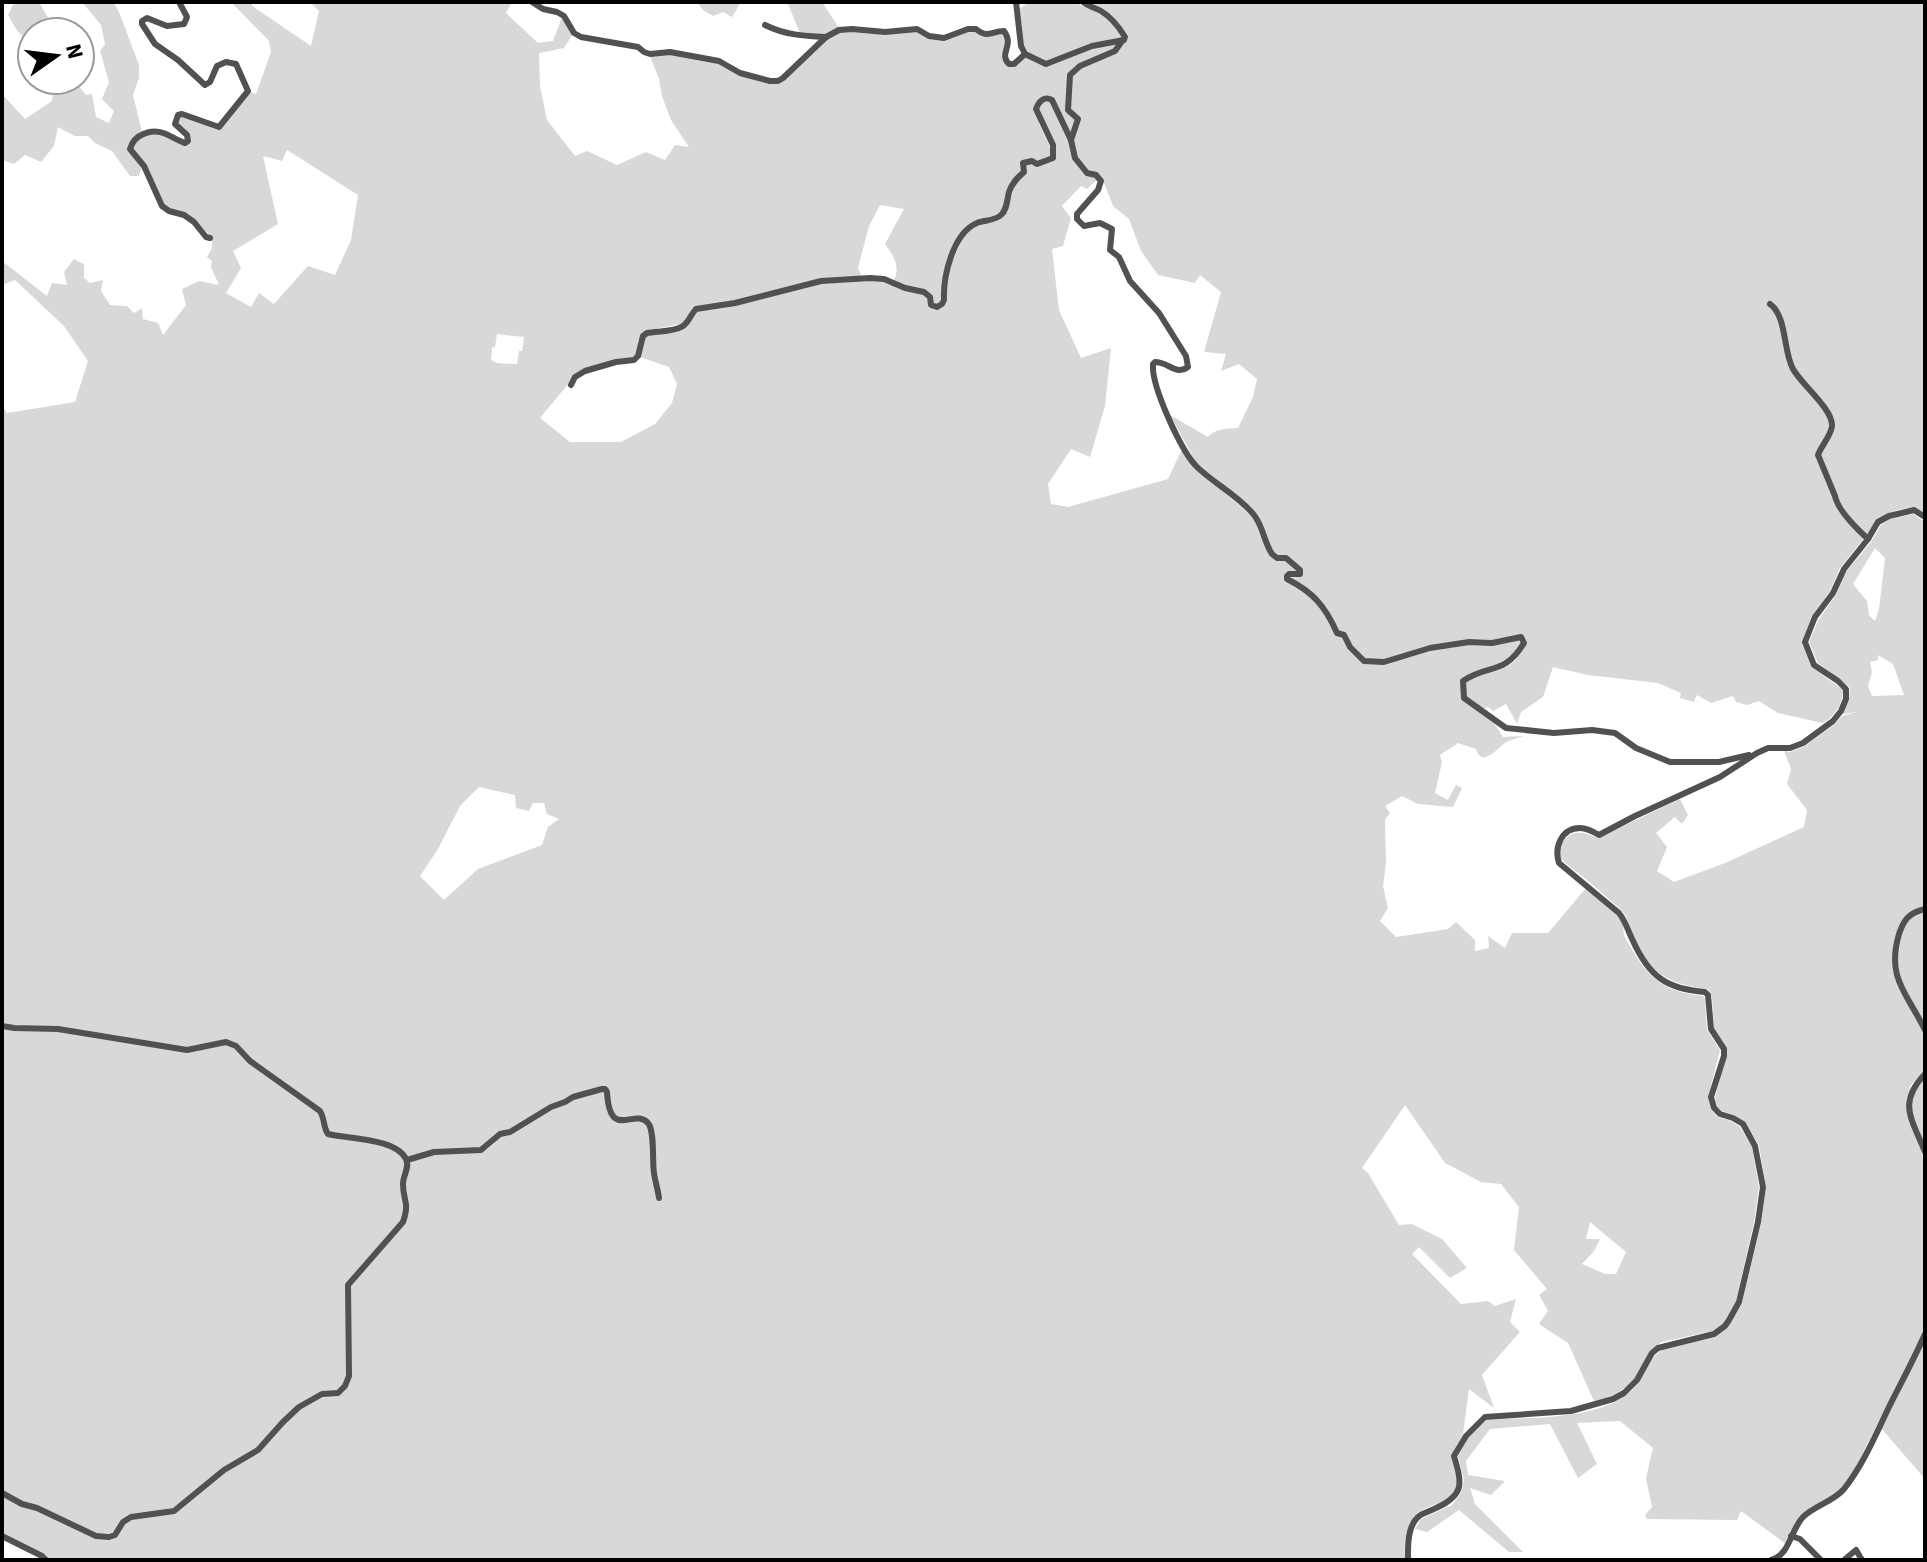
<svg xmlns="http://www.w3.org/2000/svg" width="1927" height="1562" font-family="'Source Sans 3',sans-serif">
  <rect width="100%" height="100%" fill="#fff"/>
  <g fill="#d8d8d8" fill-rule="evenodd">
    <polygon points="22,2 39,2 52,25 54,32 32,32 32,48 16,29 8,15 13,5"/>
    <path d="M82,2H113L119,12L139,65V78L133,95L142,132C134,136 129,139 128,149L142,167L139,176H130L112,151L95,143L88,136H75L58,127L54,146L41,162L25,155L14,164L2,160V94L25,119L52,101L54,80H74L86,95L92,94L96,117L109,123L114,111L102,99L109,82L100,51L105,44L101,25Z"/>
    <path d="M231,2H249L255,8L311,46L319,11L310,2H512L506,13L538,43L553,41L562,17L573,34L564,48L539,53L540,86L547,120L575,156L587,151L617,165L646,152L665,160L675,145L689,147L671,120L662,96L659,79L650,56L670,54L718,63L739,75L769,83H779L827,39L840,32L853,31L886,34L916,31L929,38L945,40L969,31H975L981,36L988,37L1003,34C1013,46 991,64 1014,67L1026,57L1046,66L1093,48L1118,43L1114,49L1079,64L1068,74L1066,110L1075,120L1071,135L1054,99L1045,97C1020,109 1053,137 1051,157L1038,163C1032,159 1028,158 1022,162L1023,172L1014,179L1001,213L996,216L975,222L962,231L945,267L940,303L937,305L933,303C929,285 920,291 906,286C902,285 898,282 894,280C901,266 893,255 885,244L904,209L880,205L869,226L858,268L862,277L820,279L734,301L696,307L692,309L684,323L646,331L642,334L638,349L633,358L615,360L579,371L540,418L570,442H621L655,424L672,403L677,384L669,367L640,357L643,341L648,335C659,333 675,334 684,328C690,324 692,316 697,311L736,305L821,283L870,280L884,281L905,290L923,294L928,299L930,307L937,309L943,306L946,300L949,268L965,234L977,226L998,220L1004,216L1016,182L1025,173V164L1032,163L1037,166L1055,159V144L1038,109L1042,102H1051L1069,140L1073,159L1086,174L1098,179L1087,189L1081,186L1062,206L1071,218L1063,246L1052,249L1059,310L1081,358L1111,348L1105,406L1090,457L1071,449L1048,484L1051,504L1068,507L1168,479L1182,449L1194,467L1254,518L1270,556L1276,560H1285L1298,572H1288L1285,575V580C1296,586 1307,590 1314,599C1324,611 1329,632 1343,637L1348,648L1364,663L1384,664L1431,651L1470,644L1493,645L1517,639L1521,641C1510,672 1482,663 1461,681L1462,699L1494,723L1503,737L1523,736L1506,742L1492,754L1483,758L1478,754L1476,749L1458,743L1440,755L1442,762L1435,793L1448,800L1456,785L1462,788L1453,807L1418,804L1402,796L1385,806L1390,813L1385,820L1386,863L1383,886L1388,908L1380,921L1396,937L1448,929L1456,922L1475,940V951L1489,948L1488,936L1505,948L1512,933H1548L1586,888C1595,897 1617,912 1622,922C1624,927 1623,930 1624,935C1626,940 1630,946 1633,951C1651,982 1668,992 1703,996L1705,999L1707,1030L1720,1050L1708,1097L1711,1110L1718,1117L1731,1121L1740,1127L1752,1147L1759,1187L1754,1222L1736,1301L1723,1324L1712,1331L1662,1342C1646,1351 1644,1366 1634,1379C1624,1392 1609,1397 1594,1401L1568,1343L1539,1324L1548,1311L1539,1295L1547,1289L1514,1250L1519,1207L1501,1184L1481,1182L1445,1163L1405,1105L1362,1168L1368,1173L1399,1225L1412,1224L1442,1239L1467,1268L1450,1278L1419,1247L1412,1254L1461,1304L1488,1301L1495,1306L1516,1299L1510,1322L1520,1332L1482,1375L1494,1408L1469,1389L1463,1434L1451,1456C1453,1463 1457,1473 1457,1481C1457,1505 1426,1502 1415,1516C1405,1528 1404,1545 1405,1560H48L44,1554L2,1533V1496L21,1506L36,1510L96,1538L109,1539L116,1537L125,1524L132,1519L175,1513L225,1472L260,1452L284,1423L300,1409L323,1396L339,1395L347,1387L351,1376L350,1286L405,1223L409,1209L405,1182L409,1169V1162L435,1154L481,1152L488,1149L501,1136L511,1134L552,1108L566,1104L574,1099L604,1091C606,1098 606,1105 608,1112C617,1134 636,1112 649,1127L652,1173L657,1199L660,1200L661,1198C658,1182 654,1165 654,1148C654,1144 655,1139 655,1135C654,1130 651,1122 647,1119C638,1113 630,1120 622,1119C608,1117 611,1096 607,1087H602L572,1095L564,1100L551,1104L509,1130L499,1132L480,1148L435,1150L408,1158C391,1135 356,1137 329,1132C324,1126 326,1117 322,1109L251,1059L237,1044L226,1039L187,1048L58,1027H19L2,1024V406L7,413L75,402L88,361L64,326L15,280L2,285V261L47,296L52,283L67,285L64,272L74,259L84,264V278L90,283L103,280L101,291L110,305L127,306L134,313L142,308L143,319L158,323L163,335L186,305L182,289L199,281L219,285L211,267L212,261L207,257L212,248V236C203,231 199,222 191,217C182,211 172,211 164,205L146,165L133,148C136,138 149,132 161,135C170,137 176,144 186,145L189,142L190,138L178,123L180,117H186L220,129L250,92L256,94L271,52L269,41ZM287,150L358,195L351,240L335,275L308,266L274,304L259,293L251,307L226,293L241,268L233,251L278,224L263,156L282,161ZM497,334L524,337L522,351H519L517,364L497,363L491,360L492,348L495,347ZM479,787L515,795L516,808L529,811L533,803H544L547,814L559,819L548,827L542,845L478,869L444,900L420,876L438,849L460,806ZM1590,1222L1626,1252L1616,1274H1605L1582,1264L1594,1251L1600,1239H1586Z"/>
    <polygon points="697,2 741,2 732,17 723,12 713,16 703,10"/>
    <polygon points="791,2 822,2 839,28 825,35 800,33 788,4"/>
    <path d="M1030,2C1043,2 1058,0 1070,2C1091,7 1114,17 1122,38L1046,62L1027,53L1023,46L1019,9Z"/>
    <path d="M1095,2H1925V513L1914,507C1890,511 1880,513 1867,535C1841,511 1833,489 1820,458L1816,459L1833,497L1834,504L1864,538L1840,568L1830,591L1812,616L1802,642L1812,667L1843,690C1842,705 1836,715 1823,723L1778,713L1759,701L1747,705L1736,702L1733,696L1711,703L1697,695L1694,702L1680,698L1681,693L1658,683L1588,675L1553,667L1543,697L1521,712L1517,724L1506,704L1493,711L1488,707L1482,709L1466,697L1465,682C1480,672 1501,674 1515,661C1519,656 1522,649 1526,644L1522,636L1517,635L1492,640L1468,639L1384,660L1365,659C1356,649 1346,640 1338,629C1320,602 1320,594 1289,578L1301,575L1287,556H1278L1274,553L1257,515L1197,464L1170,415L1208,437C1215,428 1227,429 1238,428L1253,397L1257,379L1239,364L1221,371L1226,354L1204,352L1221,292L1200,275L1195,283L1158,275L1141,251L1129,219L1113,206L1102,177L1097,173L1088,171L1076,157L1073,140L1080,119L1070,109L1072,76L1081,68L1116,53L1127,37C1120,22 1107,11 1092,4Z"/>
    <path d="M1913,514L1925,522V906C1908,911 1902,918 1897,935C1882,984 1910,993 1924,1033C1927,1044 1925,1058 1925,1070L1911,1085L1906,1100L1909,1117L1925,1161V1328L1922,1337L1854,1470L1840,1490L1810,1509L1789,1535L1786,1544L1741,1511L1737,1520L1647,1519L1645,1515L1652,1507L1646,1478L1653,1448L1620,1421L1577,1423L1597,1464L1578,1478L1550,1424L1490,1429L1466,1461L1468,1475L1505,1481L1491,1495L1470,1488L1475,1504L1523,1552H1509L1459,1510L1427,1532L1415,1529L1421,1519L1452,1505L1461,1493L1464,1480L1458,1456L1468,1438L1487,1420C1529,1417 1598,1421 1631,1391C1644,1380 1647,1362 1660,1351L1715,1337L1727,1329L1742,1303L1761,1223L1766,1187L1759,1145L1745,1122L1734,1115L1722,1111L1717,1107L1715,1098L1727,1048L1714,1028L1712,997L1708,989C1670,985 1647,972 1632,935C1628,925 1629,917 1619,908C1607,898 1595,886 1582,876C1573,869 1566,865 1559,856C1563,831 1577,828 1598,838L1680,799L1688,815L1682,824L1675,817L1656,833L1667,847L1657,871L1674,882L1725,863L1804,827L1807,810L1787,784L1791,769L1784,751L1790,752L1805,746L1835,724L1842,716L1856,712L1843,714L1849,700L1850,687L1818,663L1809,642L1819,619L1836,595L1846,572L1871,542L1881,525L1890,519ZM1875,548L1885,558L1879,609L1875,621L1869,615L1867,601L1853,584ZM1878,655L1893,664L1904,695L1872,696L1868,686L1872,672L1870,662L1878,660Z"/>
    <path d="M1925,911V1025C1901,984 1886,966 1908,919Z"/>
    <path d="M2,1029L13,1031H58L187,1052L225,1044L235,1047L319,1112C323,1121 321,1128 327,1136L388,1146L399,1154L405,1161V1209L401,1221L350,1280L347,1376L343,1385L337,1391L298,1405L257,1449L173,1508L131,1515L114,1533L97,1534L23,1502L2,1491Z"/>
    <path d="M1925,1077V1146C1913,1118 1900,1103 1925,1077Z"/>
    <polygon points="1925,1340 1925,1479 1881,1428"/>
  </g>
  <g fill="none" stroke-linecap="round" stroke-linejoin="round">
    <g stroke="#515151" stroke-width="6">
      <path d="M179,2L187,17L184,24L167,26L147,18L142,21V24L155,44L178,60L205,85L210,82L217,66L226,62L236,64L248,91L219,127L182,114L178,115L175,124L187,135L188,141L185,143C178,141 173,137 166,134C152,128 134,134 130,149L144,166L162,206L169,211L184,215L194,222L206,237L210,238"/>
      <path d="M532,2L543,9L557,12L564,16L574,33L581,37L638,47L644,52L650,54L670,52L719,61L740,73L770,81H778L783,78L826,37L839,30L852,29L885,32L917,29L929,36L944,38L968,29H976C988,39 991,31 1004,31C1015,46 998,53 1009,64H1014L1025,54"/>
      <polyline points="1016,2 1021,46 1025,54 1046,64 1092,46 1124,40"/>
      <path d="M1083,2C1089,7 1094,7 1101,11C1111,17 1119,27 1125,37L1115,51L1080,66L1070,75L1068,110L1078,119L1071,140L1075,158L1087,173L1096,175L1101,181L1098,190L1077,214V219L1084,226L1100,223L1112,229L1110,250L1119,257L1130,281L1159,313L1186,356L1188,367C1176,376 1169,362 1155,362L1153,364C1151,386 1181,450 1196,466C1213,483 1239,496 1254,515C1263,526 1264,542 1272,554L1277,558H1286L1300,570V574H1289L1287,576V579C1313,592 1325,606 1337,633L1344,635L1350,647L1364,661L1384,662L1430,648L1469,642L1492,643L1521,637L1524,643C1503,677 1489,663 1463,681L1464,698L1506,728L1554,733L1592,730L1615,733L1636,748L1670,762H1719L1749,755"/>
      <path d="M765,25C785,35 804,36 826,37"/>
      <path d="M1770,304C1787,316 1783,351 1793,369C1801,384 1833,409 1832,426C1831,436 1821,446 1818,455L1835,496C1838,511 1857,529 1868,539"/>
      <path d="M571,385L575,377L585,371L616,362L634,360L638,356L643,336L647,333C658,331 674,332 683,326C689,322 691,314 696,309L735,303L821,281L870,278L884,279L905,288L924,292L930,297L931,305L937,307L942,304L944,300C943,276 953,233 977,223C984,220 995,221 1001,215C1007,210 1007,200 1009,192C1012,183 1017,178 1024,172L1023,163L1032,161L1037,164L1053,158V145L1036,109C1039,101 1044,96 1052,100L1071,140"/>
      <path d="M1925,909C1909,913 1904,919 1899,934C1886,978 1907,993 1925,1030"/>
      <path d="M2,1026L14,1028L58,1029L187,1050L226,1042L236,1046L250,1061L320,1111C325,1119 323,1127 328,1134C348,1139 396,1138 406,1159C410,1168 403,1175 403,1184C403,1201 410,1202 403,1222L348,1285L349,1376L345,1386L338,1393L322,1394L299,1407L283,1422L258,1450L224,1470L174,1511L131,1517L123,1522L115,1535L109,1537L96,1536L37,1508L22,1504L2,1493"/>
      <path d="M1925,1074C1897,1103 1912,1119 1925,1152"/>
      <path d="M407,1160L434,1152L481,1150L500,1134L510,1132L551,1107L565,1102L573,1097L602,1089H605L607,1092C610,1142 634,1107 648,1123C655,1131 652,1161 654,1173C655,1181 658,1190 659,1198"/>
      <polyline points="2,1536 42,1556 46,1560"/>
      <polyline points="1791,1536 1800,1539 1821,1560"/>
      <path d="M1408,1560C1408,1547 1407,1527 1418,1517C1422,1513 1431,1511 1436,1508C1465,1495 1462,1483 1454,1456L1466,1436L1485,1417L1571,1411L1613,1399L1624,1393L1637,1380L1652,1353L1658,1348L1714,1334L1725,1326L1729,1320L1739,1302L1758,1222L1763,1187L1755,1146L1743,1124L1733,1118L1720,1114L1714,1108L1711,1097L1724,1056V1049L1711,1029L1708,995L1705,992C1666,989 1649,976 1633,941C1628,931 1626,922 1619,913L1559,863C1554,848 1561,828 1580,828C1587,828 1594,832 1599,835L1635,816L1720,777L1757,753L1768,748H1790L1803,743L1833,721L1841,711L1846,699V689L1838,681L1814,665L1805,642L1815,617L1833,593L1844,569L1868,539L1878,522L1889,516L1914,510L1925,517"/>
      <path d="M1771,1560C1790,1555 1790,1531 1803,1517C1815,1505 1833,1502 1844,1489C1863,1465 1876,1434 1889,1407C1901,1383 1914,1359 1925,1334"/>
      <polyline points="1844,1560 1856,1550 1862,1560"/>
    </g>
  </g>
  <rect width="1927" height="1562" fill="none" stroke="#000000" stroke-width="8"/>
  <g transform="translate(56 56) rotate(76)"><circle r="38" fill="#ffffff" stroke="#999999" stroke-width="2"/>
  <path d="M0-6L14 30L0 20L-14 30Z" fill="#000000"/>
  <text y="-12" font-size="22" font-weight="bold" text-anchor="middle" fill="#000000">N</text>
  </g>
</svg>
